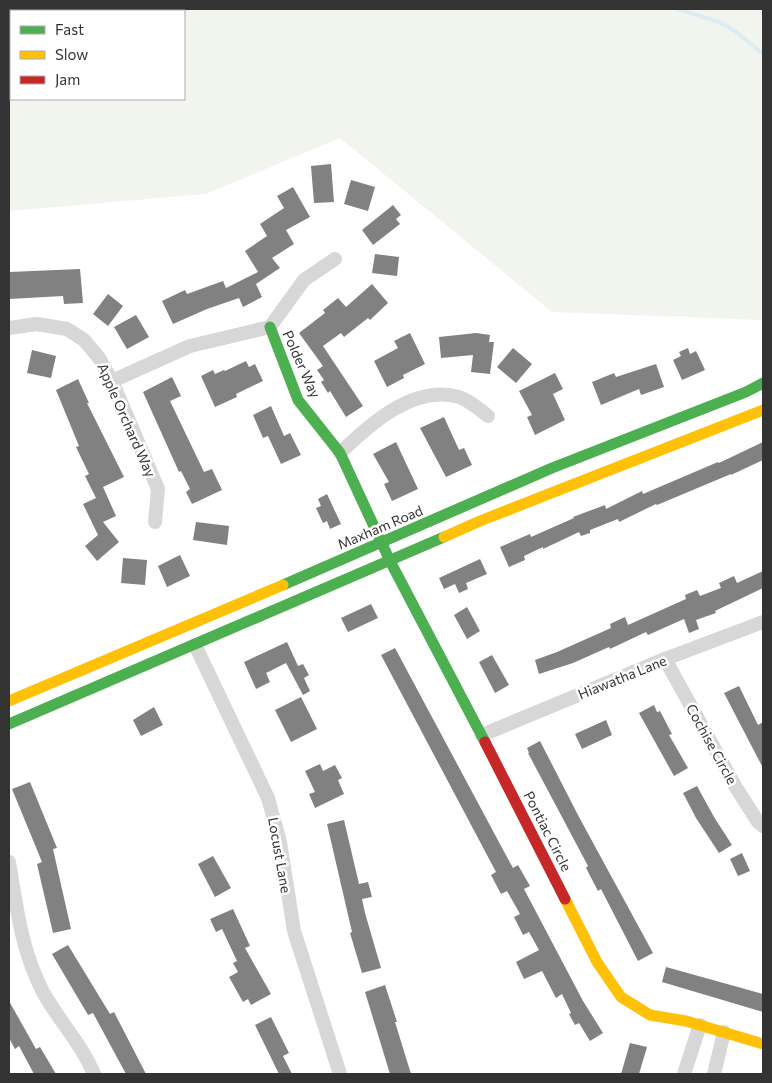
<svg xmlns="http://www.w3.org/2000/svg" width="772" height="1083" font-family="Commissioner,sans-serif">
  <rect width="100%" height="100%" fill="#fff"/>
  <path fill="#f1f5ed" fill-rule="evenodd" d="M9,9H760L763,11V320L552,312L340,138L206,194L9,211ZM11,11H184V99H11Z"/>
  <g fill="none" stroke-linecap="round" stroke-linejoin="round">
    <g stroke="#ddebf3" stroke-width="4">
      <polyline points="678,9 719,22 735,31 763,54"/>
      <polyline points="83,11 87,9"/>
      <polyline points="9,60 11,58"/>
    </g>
  </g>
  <g fill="#818181">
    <polygon points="331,164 334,202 314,203 311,166"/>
    <polygon points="351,180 375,187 368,211 344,204"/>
    <polygon points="293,187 310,217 286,230 294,244 272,258 280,268 256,284 262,297 243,307 239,298 207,309 173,324 162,301 185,290 187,294 223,281 226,288 258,272 245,251 267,236 260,224 284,208 277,196"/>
    <polygon points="393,205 401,215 396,219 400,224 373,245 362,230"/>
    <polygon points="375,254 399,257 397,276 372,273"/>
    <polygon points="80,269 83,303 64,304 63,296 9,299 9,272"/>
    <polygon points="372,284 388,303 370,320 368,318 344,337 341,333 323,346 363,406 346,417 330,391 328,393 321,382 324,380 317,370 323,366 299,333 325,313 323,310 338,298 346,307"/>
    <polygon points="108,294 123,306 108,326 93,314"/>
    <polygon points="136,315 149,337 127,349 114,327"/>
    <polygon points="410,333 425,364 403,375 404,378 387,387 374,361 398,348 394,341"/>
    <polygon points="476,333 490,335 489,342 494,342 490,374 471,372 473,355 441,358 439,337"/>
    <polygon points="513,348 532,364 516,383 497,367"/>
    <polygon points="688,348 690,354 696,351 705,370 682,380 673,360 681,356 679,352"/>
    <polygon points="32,350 56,356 51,378 27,373"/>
    <polygon points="246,361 249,367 255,364 263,381 236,394 237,397 215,407 201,376 213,370 215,374 224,370 225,371"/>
    <polygon points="656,364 664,387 641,395 639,389 601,405 592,382 614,373 616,377"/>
    <polygon points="555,373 563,389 553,394 565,420 535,435 527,417 532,415 519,391"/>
    <polygon points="172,377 181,396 170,401 204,472 212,469 222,490 192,504 186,492 190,489 181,471 179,472 143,392"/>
    <polygon points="78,379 89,403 87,403 124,477 103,487 116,516 103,522 119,542 97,561 85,546 98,535 83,504 96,498 85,476 89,474 76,447 79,446 56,390"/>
    <polygon points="271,406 284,436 290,433 301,455 281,464 268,436 263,438 253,415"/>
    <polygon points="444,417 459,450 464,448 472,465 446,477 420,428"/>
    <polygon points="396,442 418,489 392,501 384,484 389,482 373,454"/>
    <polygon points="763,442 763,460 731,475 731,474 657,505 656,504 619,522 618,519 590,530 590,533 581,536 579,532 543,549 543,547 524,556 525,560 509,567 500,547 530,534 531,537 574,518 573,517 605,505 606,509 642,491 643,494 718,462 719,463"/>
    <polygon points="327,494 341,524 330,529 327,521 323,523 316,508 321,506 318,499"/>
    <polygon points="196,522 229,526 227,545 193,540"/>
    <polygon points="180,555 190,576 167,587 158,566"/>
    <polygon points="123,558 147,560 145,585 121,583"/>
    <polygon points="480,559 487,574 466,583 468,589 459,593 455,584 444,589 439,578"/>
    <polygon points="763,571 763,588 715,611 716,613 696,620 699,629 689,633 684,619 648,635 646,632 610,649 609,647 573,663 539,674 535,660 557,652 611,628 610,624 625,617 628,625 686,599 685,595 697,590 700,596 721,588 719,583 734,576 737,583"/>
    <polygon points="371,604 378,618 348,632 341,618"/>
    <polygon points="467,607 480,631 467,639 454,615"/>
    <polygon points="287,642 298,666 303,664 309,675 304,678 310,691 303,695 286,663 266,673 270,682 256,689 244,662"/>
    <polygon points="395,648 508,859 513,868 518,865 530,886 524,889 583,1001 603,1033 590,1041 579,1023 575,1025 569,1014 571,1013 562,994 556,998 542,971 524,979 516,962 539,950 529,932 523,935 514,917 520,914 507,891 501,894 491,875 496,872 381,655"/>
    <polygon points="492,655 509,685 495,693 479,662"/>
    <polygon points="739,686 758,725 763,722 763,768 724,693"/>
    <polygon points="301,697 317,729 291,742 275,710"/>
    <polygon points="654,705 657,712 660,711 672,734 669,735 688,768 674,776 639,713"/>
    <polygon points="154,707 163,725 141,736 133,720"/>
    <polygon points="606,720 612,735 582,749 575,734"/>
    <polygon points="540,741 579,817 653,953 638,961 601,889 598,891 586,868 588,866 528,753 529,753 527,748"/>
    <polygon points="320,764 323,771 335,765 342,778 338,780 344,794 315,808 309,794 315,792 305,771"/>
    <polygon points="30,782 57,848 53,849 71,929 53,933 37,864 42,862 12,789"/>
    <polygon points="697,786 714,817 732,845 719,853 696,818 683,793"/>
    <polygon points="344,820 359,884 368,882 372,897 362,899 365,913 381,968 362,973 350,933 352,932 327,824"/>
    <polygon points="742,853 750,871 738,876 730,859"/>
    <polygon points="213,856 231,888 215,897 198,864"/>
    <polygon points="233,909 250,946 245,948 271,994 251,1005 248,999 243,1002 229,977 238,972 233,963 237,961 222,929 216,932 210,919"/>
    <polygon points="68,945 110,1014 114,1012 146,1074 126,1074 93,1013 88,1015 52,954"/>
    <polygon points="666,967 763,994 763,1012 662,982"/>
    <polygon points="385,985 397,1022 395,1022 411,1074 390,1074 365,992"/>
    <polygon points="9,1001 36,1049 40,1047 56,1074 34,1074 19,1046 15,1049 9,1038"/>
    <polygon points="271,1017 289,1053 283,1056 292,1074 279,1074 255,1025"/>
    <polygon points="630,1043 647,1047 639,1074 621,1074"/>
  </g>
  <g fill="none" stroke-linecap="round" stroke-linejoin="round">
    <g stroke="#d7d7d7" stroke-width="14">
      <polyline points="9,328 37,324 67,329 84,340 99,358 112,381 158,489 155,522"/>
      <polyline points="112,381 190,346 270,327 304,280 335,259"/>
      <path d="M340,453C370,424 414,384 459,397C469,400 480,410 488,416"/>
      <polyline points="195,645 268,798 280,842 294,931 340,1074"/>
      <polyline points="665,659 735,786 758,822 763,826"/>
      <polyline points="482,735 665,659 763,622"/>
      <path d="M9,862C17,909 21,949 43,992C59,1021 81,1043 94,1074"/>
      <polyline points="684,1074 700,1025"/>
      <polyline points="714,1074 724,1032"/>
    </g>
    <g stroke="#4caf50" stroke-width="11">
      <polyline points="270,327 298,400 340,453 390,561 485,742"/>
      <polyline points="283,585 552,468 746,392 763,383"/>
      <polyline points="9,724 444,537"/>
    </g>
    <g stroke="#ffc107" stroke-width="11">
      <polyline points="444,537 480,521 763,410"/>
      <polyline points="9,701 283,585"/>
      <polyline points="565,899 597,962 621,997 650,1015 686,1021 763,1044"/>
    </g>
    <polyline stroke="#c62828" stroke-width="11" points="485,742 565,899"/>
  </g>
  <g text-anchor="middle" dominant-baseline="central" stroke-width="5" stroke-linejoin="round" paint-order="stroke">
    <g font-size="14" fill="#333" stroke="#fff">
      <text transform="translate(302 364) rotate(66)">Polder Way</text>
      <text transform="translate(127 420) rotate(66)">Apple Orchard Way</text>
      <text transform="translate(380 527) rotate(-23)">Maxham Road</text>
      <text transform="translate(622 677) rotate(-22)">Hiawatha Lane</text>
      <text transform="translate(712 744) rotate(61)">Cochise Circle</text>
      <text transform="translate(548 831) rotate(63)">Pontiac Circle</text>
      <text transform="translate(280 855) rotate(80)">Locust Lane</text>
    </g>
  </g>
  <rect width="772" height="1083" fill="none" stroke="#333333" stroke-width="20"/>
  <rect x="10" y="10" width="175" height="90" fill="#ffffff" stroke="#adadad"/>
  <rect x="20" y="26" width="25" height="8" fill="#4caf50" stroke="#adadad"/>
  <text x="55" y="35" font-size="15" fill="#333333">Fast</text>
  <rect x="20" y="51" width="25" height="8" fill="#ffc107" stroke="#adadad"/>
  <text x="55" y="60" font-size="15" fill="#333333">Slow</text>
  <rect x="20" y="76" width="25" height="8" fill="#c62828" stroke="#adadad"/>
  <text x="55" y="85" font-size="15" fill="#333333">Jam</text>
</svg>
